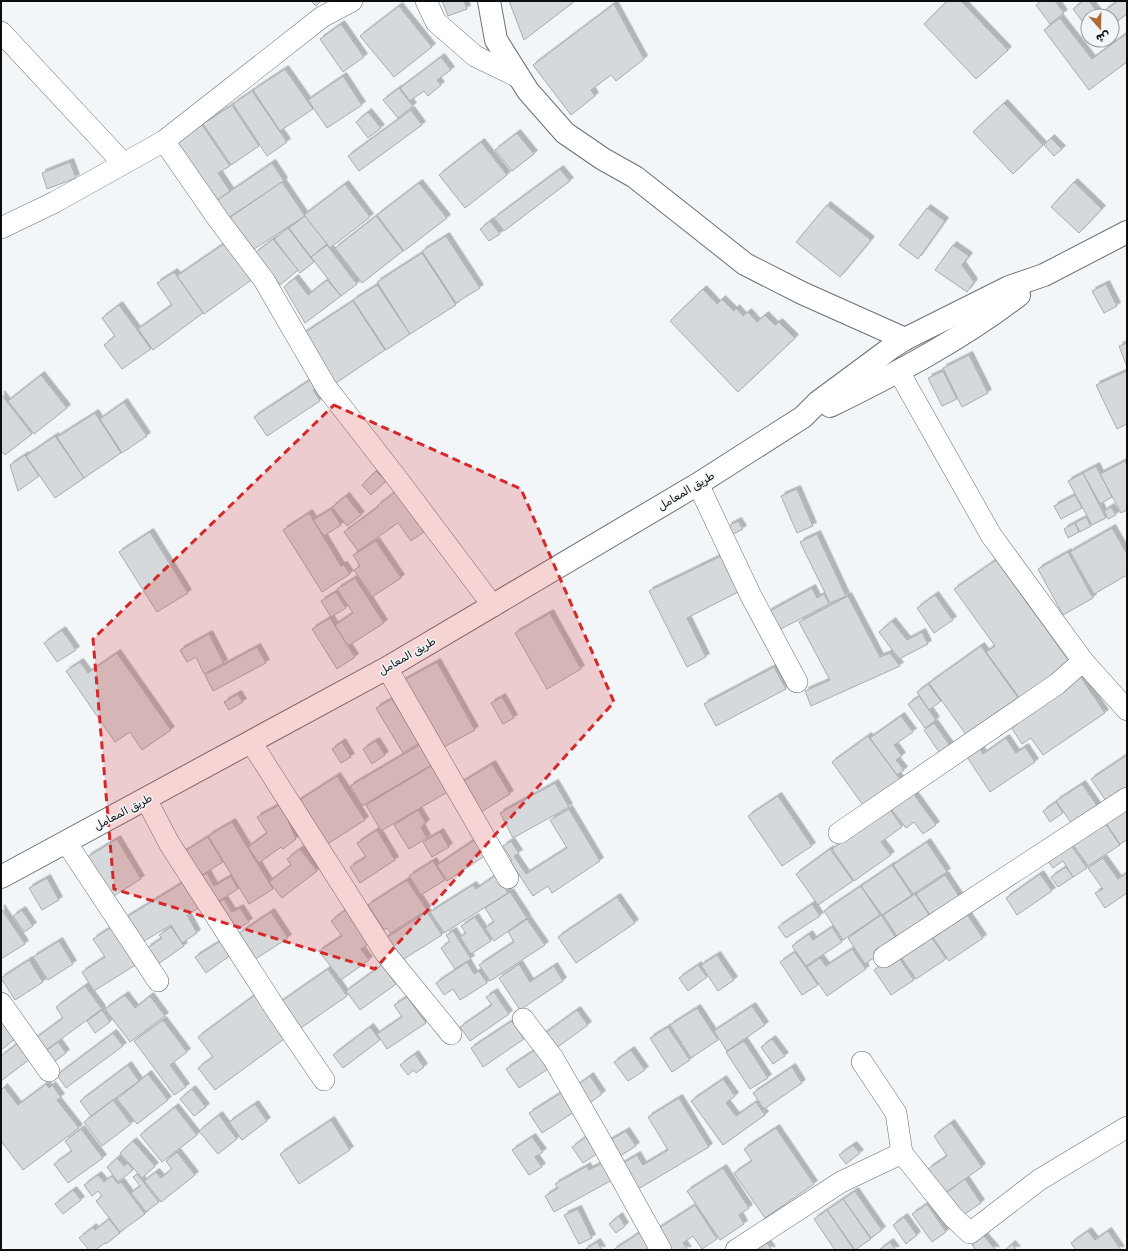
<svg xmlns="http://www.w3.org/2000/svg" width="1128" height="1251" font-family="Rubik,Cairo,sans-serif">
  <defs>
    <filter id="shadow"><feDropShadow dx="3.5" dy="-3.5" stdDeviation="0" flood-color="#0004"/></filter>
  </defs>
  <rect width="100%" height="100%" fill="#f2f6f8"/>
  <g fill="#d6d9db" stroke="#a8abad" filter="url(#shadow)">
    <polygon points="311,1 321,1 316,6"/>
    <polygon points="442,1 464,1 467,9 448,16"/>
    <polygon points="509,1 575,1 524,40"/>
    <polygon points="947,1 961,1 1008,50 976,79 924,24"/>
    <polygon points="1041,1 1055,1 1064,13 1050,24 1036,5"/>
    <polygon points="1083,1 1089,1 1099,14 1097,16 1088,16 1088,23 1085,25 1073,9"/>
    <polygon points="1118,1 1127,1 1127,14 1114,24 1112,22 1112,16 1107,16 1104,11"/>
    <polygon points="614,4 644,59 616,81 611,75 591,90 595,96 571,115 533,65"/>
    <polygon points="399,6 432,47 394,77 360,36"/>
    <polygon points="1060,18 1092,59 1127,33 1127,62 1089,90 1044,30"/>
    <polygon points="341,24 364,57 343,72 320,39"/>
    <polygon points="441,57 451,70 437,80 441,85 428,96 424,91 410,101 400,88"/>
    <polygon points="285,69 313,109 280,131 253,90"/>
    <polygon points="343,76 362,105 327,128 308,100"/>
    <polygon points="399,88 413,106 398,118 383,100"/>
    <polygon points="252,91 287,142 267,156 233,104"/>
    <polygon points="1004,103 1043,145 1013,174 973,132"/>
    <polygon points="232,105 259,146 231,165 203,124"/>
    <polygon points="411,110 422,125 359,171 348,156"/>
    <polygon points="368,112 381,128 368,138 356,122"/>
    <polygon points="202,125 230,166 218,173 230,191 216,201 177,142"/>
    <polygon points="517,133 534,154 512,171 495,150"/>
    <polygon points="1051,138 1062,149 1054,156 1044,145"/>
    <polygon points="481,142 507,175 465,208 439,175"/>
    <polygon points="70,162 76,178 47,189 42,173"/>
    <polygon points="272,163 284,181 228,218 216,201"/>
    <polygon points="560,169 570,181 504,231 494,218"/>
    <polygon points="282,182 305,216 251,251 229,218"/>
    <polygon points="1074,182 1102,209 1079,233 1051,207"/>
    <polygon points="419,183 447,218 404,251 377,215"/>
    <polygon points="345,184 370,217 330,248 304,215"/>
    <polygon points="827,205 871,240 840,277 796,242"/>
    <polygon points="927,208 945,221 918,259 899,245"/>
    <polygon points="305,216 327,244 311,257 289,228"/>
    <polygon points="376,216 403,251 362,283 335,248"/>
    <polygon points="490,221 500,234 489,241 480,229"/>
    <polygon points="288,228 314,262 300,273 274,239"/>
    <polygon points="446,236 480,288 456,303 422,251"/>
    <polygon points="273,239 298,270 280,285 255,253"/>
    <polygon points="228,241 254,278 204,314 177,276"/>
    <polygon points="327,245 357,284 341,296 311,257"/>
    <polygon points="953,245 969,256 962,265 974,282 967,292 935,270"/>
    <polygon points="422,253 456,305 410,334 377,282"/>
    <polygon points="174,272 203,313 153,350 138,329 172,305 157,283"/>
    <polygon points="295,278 308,295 327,280 341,296 305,323 284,287"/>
    <polygon points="1106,284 1117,306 1104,313 1092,291"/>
    <polygon points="377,285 410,334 386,350 353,300"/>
    <polygon points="703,289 717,304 722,299 734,311 736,308 743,316 748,312 757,322 765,315 775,325 779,322 795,338 738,392 670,321"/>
    <polygon points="353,301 385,350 333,385 301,335"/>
    <polygon points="119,305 151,349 122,369 104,345 115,336 102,318"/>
    <polygon points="1127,343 1127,367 1119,346"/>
    <polygon points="969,355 988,393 962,407 943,368"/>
    <polygon points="943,371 957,399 942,406 928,378"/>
    <polygon points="1127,371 1127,424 1117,429 1096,385"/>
    <polygon points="41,375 67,408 34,434 8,401"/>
    <polygon points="310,380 315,389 313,390 320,401 267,436 254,417"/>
    <polygon points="1,394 32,434 5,455 1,451"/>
    <polygon points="124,402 147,436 122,453 100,419"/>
    <polygon points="95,413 121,453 84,478 57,437"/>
    <polygon points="55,436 84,478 55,498 26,456"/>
    <polygon points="25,455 39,476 18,491 10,465"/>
    <polygon points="1125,461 1127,465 1127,510 1121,513 1100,474"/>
    <polygon points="1096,466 1112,497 1100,504 1083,473"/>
    <polygon points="376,471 386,481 371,495 362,485"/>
    <polygon points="1083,473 1106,518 1092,525 1068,481"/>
    <polygon points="797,489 813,526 797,533 781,496"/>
    <polygon points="395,492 428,529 411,541 398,523 358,551 344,532 378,507 377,506"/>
    <polygon points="1075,495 1082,508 1061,519 1054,506"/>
    <polygon points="346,496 361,515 347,526 332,507"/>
    <polygon points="1111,507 1116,515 1108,519 1104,511"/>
    <polygon points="331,509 341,525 324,536 313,520"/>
    <polygon points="309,513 341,566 344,565 350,574 322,592 283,530"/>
    <polygon points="1086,517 1091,526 1080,532 1075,523"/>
    <polygon points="738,521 743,529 733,534 728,526"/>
    <polygon points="1075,523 1079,532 1068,538 1064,529"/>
    <polygon points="1112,528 1127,554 1127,575 1094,594 1070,552"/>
    <polygon points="150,532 188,593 157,612 119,552"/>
    <polygon points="817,534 846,596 830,603 800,542"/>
    <polygon points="376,541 401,578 372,597 354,570 360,566 353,555"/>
    <polygon points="1068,552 1093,598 1063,615 1038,569"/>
    <polygon points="721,556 742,590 687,618 706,657 687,667 649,591"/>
    <polygon points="996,560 1071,664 1021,700 986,652 995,646 954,589"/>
    <polygon points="355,578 384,623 348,646 335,625 353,613 337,589"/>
    <polygon points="812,588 817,598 824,594 829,604 777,631 768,612"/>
    <polygon points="336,592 346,608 331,617 321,601"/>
    <polygon points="935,595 953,620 934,633 917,608"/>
    <polygon points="848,596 880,657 890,653 900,666 811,706 805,691 830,680 799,622"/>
    <polygon points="550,613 581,669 547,689 515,633"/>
    <polygon points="330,618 355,657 337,669 312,629"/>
    <polygon points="892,621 907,640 922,632 928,644 899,659 879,632"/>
    <polygon points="62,630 76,650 57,662 44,643"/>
    <polygon points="209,634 224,663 204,674 196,657 187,662 180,650"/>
    <polygon points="981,646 1019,699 967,736 929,683"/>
    <polygon points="257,647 266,663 213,691 205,675"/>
    <polygon points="117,653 171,730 142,750 130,732 115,742 66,671 80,662 88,673"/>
    <polygon points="437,662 475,730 437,751 399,683"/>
    <polygon points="774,667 786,689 716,726 704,704"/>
    <polygon points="1080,676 1105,713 1043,755 1031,738 1022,744 1009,724"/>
    <polygon points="928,684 941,701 929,710 917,692"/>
    <polygon points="238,694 243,702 229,710 224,702"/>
    <polygon points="919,696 936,720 925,728 908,704"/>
    <polygon points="502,697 514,718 503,724 491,703"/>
    <polygon points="392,699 419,743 403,753 376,708"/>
    <polygon points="901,716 913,732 894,745 902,756 896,760 904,770 897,775 870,738"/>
    <polygon points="934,723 951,747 941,755 924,730"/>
    <polygon points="868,736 902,782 865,808 832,762"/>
    <polygon points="1006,738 1016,753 1025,747 1035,762 990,792 965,754 978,745 983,754"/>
    <polygon points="376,741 385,755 372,764 363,749"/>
    <polygon points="342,742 351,757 341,763 332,749"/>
    <polygon points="423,743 435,763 362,806 350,786"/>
    <polygon points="1127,755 1127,792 1108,804 1091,779"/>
    <polygon points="436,763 451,790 381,831 366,805"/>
    <polygon points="492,764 510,794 478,814 459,784"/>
    <polygon points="337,776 365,820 323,847 295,803"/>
    <polygon points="555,783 569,807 513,838 500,813"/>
    <polygon points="1082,784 1100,810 1074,827 1056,801"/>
    <polygon points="913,793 936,825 923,834 914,822 906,828 891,809"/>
    <polygon points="778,796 812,846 782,866 748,816"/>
    <polygon points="1056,802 1063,813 1050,822 1043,811"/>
    <polygon points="281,804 296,839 283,849 281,847 259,863 248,847 267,833 257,817"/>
    <polygon points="1127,805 1127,840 1120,844 1104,820"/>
    <polygon points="569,809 600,861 552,893 548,886 533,896 510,861 512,860 503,846 511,841 519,853 514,856 526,874 567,848 550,820"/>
    <polygon points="890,809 902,827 881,842 891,855 854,881 832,849"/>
    <polygon points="418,810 426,823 421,827 427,838 409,849 394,825"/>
    <polygon points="1103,820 1120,845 1088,866 1071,842"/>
    <polygon points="232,822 273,889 249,904 208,836"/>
    <polygon points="377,830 395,860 360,883 350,867 366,857 357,843"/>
    <polygon points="440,832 449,847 432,857 423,842"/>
    <polygon points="208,837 223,862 197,878 182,853"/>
    <polygon points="117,839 141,879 112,897 87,857"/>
    <polygon points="476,839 486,855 447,881 437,865"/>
    <polygon points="927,842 947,872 913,894 893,865"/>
    <polygon points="1069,842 1087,868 1073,877 1063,861 1053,868 1046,858"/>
    <polygon points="300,849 317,871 282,898 269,882 291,865 287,859"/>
    <polygon points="830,849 853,881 818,905 796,874"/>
    <polygon points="1103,858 1118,879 1127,873 1127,893 1105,908 1095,893 1103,889 1088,868"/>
    <polygon points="433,861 445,880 421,895 409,876"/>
    <polygon points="892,865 912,895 882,915 861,886"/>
    <polygon points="1066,867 1073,877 1058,887 1051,877"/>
    <polygon points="207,873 214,886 231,876 238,889 214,904 198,878"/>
    <polygon points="1040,874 1052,891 1017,915 1006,898"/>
    <polygon points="496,875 508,893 444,933 430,912 473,885 476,889"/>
    <polygon points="945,875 961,899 932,918 916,894"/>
    <polygon points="47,878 59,900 42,910 29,888"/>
    <polygon points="407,880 427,910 391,933 387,928 384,930 368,905"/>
    <polygon points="184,882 200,907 187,915 197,933 182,943 171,925 141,943 125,918"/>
    <polygon points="861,886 880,915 843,940 824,911"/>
    <polygon points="510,892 527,918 494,941 485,928 494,922 485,908"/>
    <polygon points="915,894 932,919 900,941 883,915"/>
    <polygon points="617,897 635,923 576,963 558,937"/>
    <polygon points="224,899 232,912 240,908 249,922 233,932 216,904"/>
    <polygon points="812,904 820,916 786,938 778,927"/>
    <polygon points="1,908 25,944 1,959"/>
    <polygon points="347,909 371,942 361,949 369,960 341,980 319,951 342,936 331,921"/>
    <polygon points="22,910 33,926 24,932 13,916"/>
    <polygon points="964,910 983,938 949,961 930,933"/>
    <polygon points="271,912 288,938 254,960 238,934"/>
    <polygon points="427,912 442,935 399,962 384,939"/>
    <polygon points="881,915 898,941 865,964 848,938"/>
    <polygon points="475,917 491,941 471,954 460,937 466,933 461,926"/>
    <polygon points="527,919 545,945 490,981 479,965 514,942 508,932"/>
    <polygon points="113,926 137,964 94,991 82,972 105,957 93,939"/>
    <polygon points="171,927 184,946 158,964 147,948 162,938 159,935"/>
    <polygon points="832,927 842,942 806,966 792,946 809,934 813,940"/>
    <polygon points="453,931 471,959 455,969 441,948 450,941 446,935"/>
    <polygon points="928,932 946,959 916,979 898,953"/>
    <polygon points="222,940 232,954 206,973 195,957"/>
    <polygon points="59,941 73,964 48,980 33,957"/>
    <polygon points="852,949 866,969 827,996 807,967 820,958 826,966"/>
    <polygon points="795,952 818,985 802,995 780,962"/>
    <polygon points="717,955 734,980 718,991 701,965"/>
    <polygon points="897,955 914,980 891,995 874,970"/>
    <polygon points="29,960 43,982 15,1000 1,978"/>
    <polygon points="467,962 474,974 479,971 487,983 460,1000 453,989 444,995 436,983"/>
    <polygon points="519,964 530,982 554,966 563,981 520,1010 499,978"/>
    <polygon points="382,965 396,984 360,1010 346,991"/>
    <polygon points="698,965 707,977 688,991 679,978"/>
    <polygon points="328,969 347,996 298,1030 279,1003"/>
    <polygon points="85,986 102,1009 42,1053 33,1040 63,1018 56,1007"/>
    <polygon points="494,992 509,1014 470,1041 460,1027 492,1005 486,997"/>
    <polygon points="125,995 135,1008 150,996 165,1016 130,1042 105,1009"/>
    <polygon points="255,995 287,1037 215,1090 198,1068 213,1057 198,1037"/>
    <polygon points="407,997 426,1023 387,1049 377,1034 402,1017 394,1005"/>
    <polygon points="752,1006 765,1025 727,1051 714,1031"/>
    <polygon points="697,1008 718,1040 691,1058 670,1025"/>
    <polygon points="102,1010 110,1022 95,1033 87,1021"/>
    <polygon points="577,1010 588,1025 552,1051 541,1036"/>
    <polygon points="163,1020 187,1052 170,1065 186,1087 174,1095 134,1041"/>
    <polygon points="512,1021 524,1039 483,1067 471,1048"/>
    <polygon points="3,1023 15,1039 1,1050 1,1025"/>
    <polygon points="370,1027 380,1040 343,1068 333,1055"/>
    <polygon points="668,1027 690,1060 672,1072 650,1038"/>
    <polygon points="113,1033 123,1046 66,1088 57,1075"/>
    <polygon points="772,1039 785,1056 773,1064 761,1047"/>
    <polygon points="744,1041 768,1078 750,1089 726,1052"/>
    <polygon points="58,1042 66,1053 51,1064 43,1053"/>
    <polygon points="18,1043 30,1059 1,1081 1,1056"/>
    <polygon points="535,1050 548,1069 519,1088 506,1069"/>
    <polygon points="631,1050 645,1070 628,1081 614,1062"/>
    <polygon points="415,1054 424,1067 416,1073 414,1070 408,1075 400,1065"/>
    <polygon points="128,1065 139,1081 91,1116 80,1101"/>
    <polygon points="792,1067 802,1083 764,1109 753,1093"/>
    <polygon points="148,1074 168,1100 137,1124 117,1099"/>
    <polygon points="590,1076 602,1094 587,1105 575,1087"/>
    <polygon points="723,1079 735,1096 726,1103 736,1116 756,1102 765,1115 723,1145 691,1101"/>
    <polygon points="46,1084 49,1088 52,1085 61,1097 57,1100 79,1128 23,1170 1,1141 1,1090 4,1087 18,1105"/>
    <polygon points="192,1089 206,1107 194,1116 180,1099"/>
    <polygon points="561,1093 574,1112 542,1133 529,1113"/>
    <polygon points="679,1098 709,1147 635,1191 620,1165 637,1155 643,1165 668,1150 648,1117"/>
    <polygon points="113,1100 131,1124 102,1146 84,1122"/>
    <polygon points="255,1104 267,1121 242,1140 229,1122"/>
    <polygon points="175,1107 197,1135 162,1162 140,1135"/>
    <polygon points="219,1115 237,1139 218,1154 199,1131"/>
    <polygon points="331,1120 350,1150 299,1184 280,1154"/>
    <polygon points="951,1123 982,1167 945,1193 928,1169 947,1156 934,1136"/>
    <polygon points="776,1128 814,1184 765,1218 734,1173 752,1161 744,1149"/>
    <polygon points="81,1129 103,1158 68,1183 54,1164 72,1151 65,1141"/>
    <polygon points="626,1131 636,1146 617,1158 607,1142"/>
    <polygon points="532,1137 543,1152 535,1157 542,1167 529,1175 512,1150"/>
    <polygon points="586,1137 598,1153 583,1163 572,1147"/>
    <polygon points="133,1141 155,1166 142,1178 120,1153"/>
    <polygon points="853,1145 860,1153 846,1164 839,1155"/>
    <polygon points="177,1152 195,1175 161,1202 144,1181 156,1172 161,1178 172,1169 166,1161"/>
    <polygon points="117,1158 124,1166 128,1163 133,1170 118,1182 107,1167"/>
    <polygon points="602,1163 612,1180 554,1212 545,1196 558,1188 555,1184 587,1166 589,1170"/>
    <polygon points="723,1168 749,1208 739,1215 744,1224 720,1240 687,1191"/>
    <polygon points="137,1174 159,1202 146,1212 131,1193 140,1186 133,1177"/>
    <polygon points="98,1175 104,1182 112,1176 118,1184 121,1182 145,1214 120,1232 96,1201 102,1196 98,1191 92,1196 84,1185"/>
    <polygon points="965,1179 981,1203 962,1216 946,1193"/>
    <polygon points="73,1190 81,1200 63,1214 55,1204"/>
    <polygon points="855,1191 882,1230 871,1238 843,1199"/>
    <polygon points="843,1199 871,1239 855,1250 827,1210"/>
    <polygon points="927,1204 946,1232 932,1242 912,1214"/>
    <polygon points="695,1205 717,1239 702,1249 693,1236 683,1243 688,1250 669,1250 656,1230"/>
    <polygon points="578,1209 592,1238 579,1244 564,1215"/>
    <polygon points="827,1210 854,1250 835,1250 814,1219"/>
    <polygon points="619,1216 625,1226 616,1233 609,1224"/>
    <polygon points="904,1217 917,1235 906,1244 893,1225"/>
    <polygon points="109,1219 120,1233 106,1244 105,1243 95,1250 89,1250 79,1238 93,1227 95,1230"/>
    <polygon points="1088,1231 1095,1240 1108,1231 1121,1250 1076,1250 1071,1243"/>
    <polygon points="641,1232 653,1250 613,1250"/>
    <polygon points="983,1235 996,1250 976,1250 972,1245"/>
    <polygon points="597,1242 602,1250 584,1250"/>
    <polygon points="890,1242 896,1250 879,1250"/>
    <polygon points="767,1243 772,1250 758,1250"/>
    <polygon points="1012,1244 1017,1250 1005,1250"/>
  </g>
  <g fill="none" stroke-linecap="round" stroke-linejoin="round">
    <g stroke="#6d7072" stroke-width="22">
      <g id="street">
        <polyline points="426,1 436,22 475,56 520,78"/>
        <polyline points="1,32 123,163"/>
        <polyline points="164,141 218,219 264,280 326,387 396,477 493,606"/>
        <polyline points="1,228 55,202 164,141 322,17 352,1"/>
        <polyline points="899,372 991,535 1083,661 1127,710"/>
        <polyline points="698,484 751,596 797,682"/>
        <polyline points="387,668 508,878"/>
        <polyline points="251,742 386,954 451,1034"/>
        <polyline points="146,799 169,843 277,1011 324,1080"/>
        <polyline points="839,833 1057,684 1083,661"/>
        <polyline points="66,842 158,981"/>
        <polyline points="884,957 1127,798"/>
        <polyline points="1,1003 49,1071"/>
        <polyline points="523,1019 553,1058 599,1138 661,1250"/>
        <polyline points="862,1062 896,1113 902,1153"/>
        <polyline points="736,1250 841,1182 902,1153 953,1217 970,1233 1039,1180 1127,1127"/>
      </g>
    </g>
    <g stroke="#6d7072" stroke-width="24">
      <g id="secondary">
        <polyline points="489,1 496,40 528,91 565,133 603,159 635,177 745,264 802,293 905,339"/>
        <path d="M830,406C895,374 961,340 1019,295"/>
        <polyline points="1,877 387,668 698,484 803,417 818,402 891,348 905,339 1009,287 1044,275 1127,232"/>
      </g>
    </g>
    <use href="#street" stroke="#fff" stroke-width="21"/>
    <use href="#secondary" stroke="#fff" stroke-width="22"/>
  </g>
  <path fill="#d62828" fill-opacity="0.2" stroke="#d62828" stroke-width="3" stroke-dasharray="8 5" stroke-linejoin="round" d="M334,405L521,489L614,702L375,969L114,889L93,639Z"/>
  <g text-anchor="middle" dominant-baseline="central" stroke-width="3" stroke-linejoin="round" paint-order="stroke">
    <g font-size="11" fill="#0c0d0e" stroke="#f2f6f8">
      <text transform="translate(686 491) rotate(-31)">طريق المعامل</text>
      <text transform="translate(407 656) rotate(-30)">طريق المعامل</text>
      <text transform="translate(123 812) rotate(-28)">طريق المعامل</text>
    </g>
  </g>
  <rect width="1128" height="1251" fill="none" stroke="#0c0d0e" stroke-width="4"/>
  <g transform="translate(1100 28) rotate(160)"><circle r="19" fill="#f2f6f8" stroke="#96999a"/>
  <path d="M0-3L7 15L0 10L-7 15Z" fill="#ad6c36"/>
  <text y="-6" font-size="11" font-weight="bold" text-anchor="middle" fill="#0c0d0e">ش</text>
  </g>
</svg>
